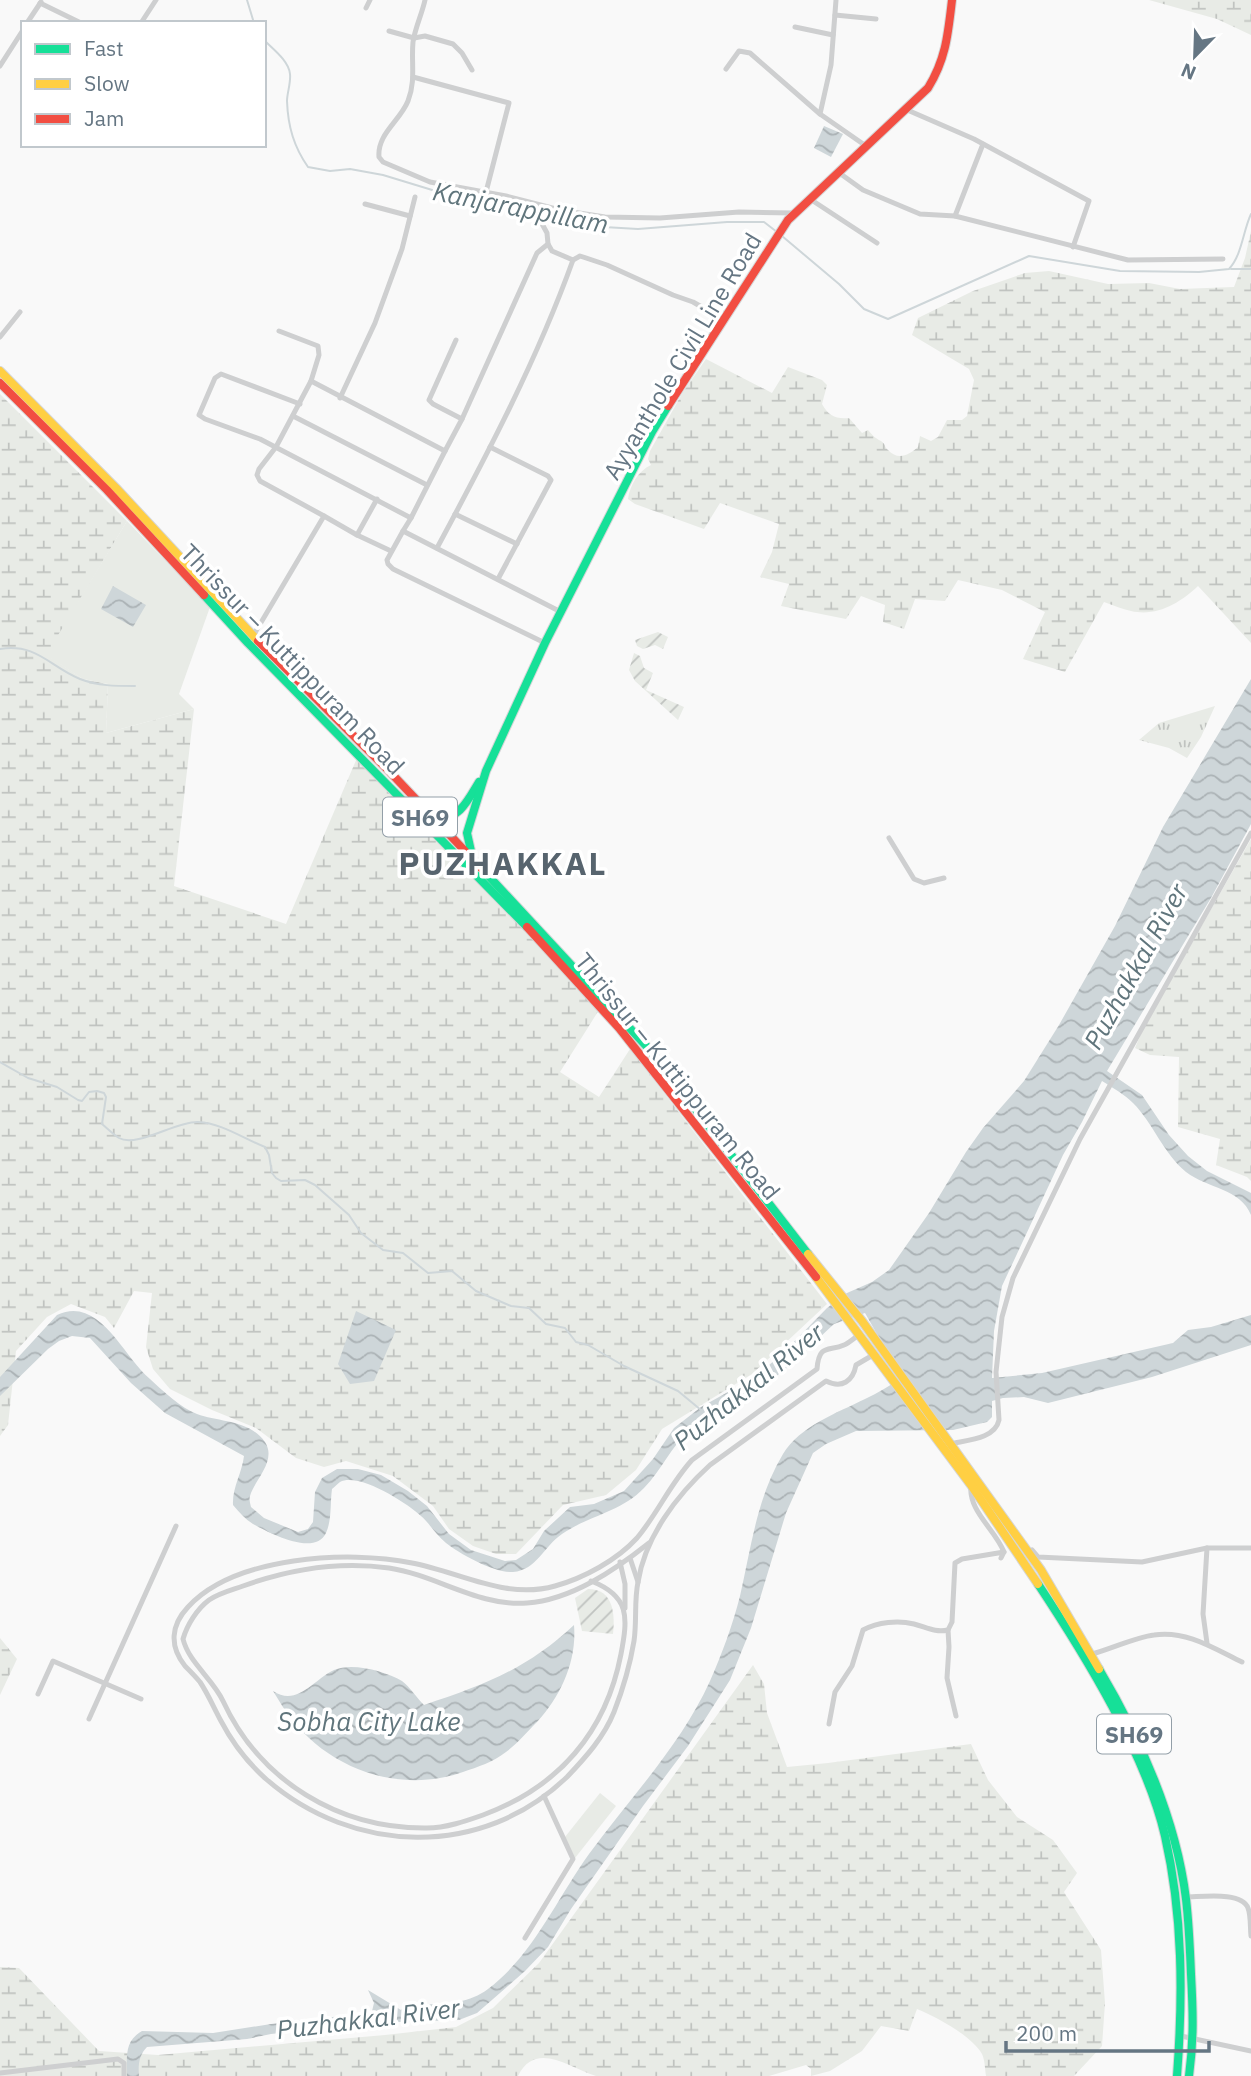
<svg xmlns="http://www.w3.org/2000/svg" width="1251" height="2076" font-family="'IBM Plex Sans',sans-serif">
  <defs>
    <pattern id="wetland-marsh" width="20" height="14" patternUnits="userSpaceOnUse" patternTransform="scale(1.75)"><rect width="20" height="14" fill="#e8ebe6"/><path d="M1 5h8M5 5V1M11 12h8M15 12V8" fill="none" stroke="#c0c3c0"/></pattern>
    <pattern id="park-tufts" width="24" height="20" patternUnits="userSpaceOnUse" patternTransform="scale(1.75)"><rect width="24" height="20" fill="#e8ebe6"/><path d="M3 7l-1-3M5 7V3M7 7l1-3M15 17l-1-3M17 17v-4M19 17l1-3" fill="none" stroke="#c0c3c0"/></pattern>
    <pattern id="garden-furrows" width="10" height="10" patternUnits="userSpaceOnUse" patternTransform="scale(1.75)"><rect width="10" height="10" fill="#e8ebe6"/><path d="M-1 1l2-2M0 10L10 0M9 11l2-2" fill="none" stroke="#c0c3c0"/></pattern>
    <pattern id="water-waves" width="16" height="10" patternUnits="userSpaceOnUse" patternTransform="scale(1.75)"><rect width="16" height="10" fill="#ced6d9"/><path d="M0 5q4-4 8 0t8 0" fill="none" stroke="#abb2b5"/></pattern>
  </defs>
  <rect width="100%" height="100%" fill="#f9f9f9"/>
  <g fill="url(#wetland-marsh)">
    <polygon points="1149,0 1251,0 1251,35 1217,19"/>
    <path d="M1251,231V643L1198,586C1180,603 1157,617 1131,611C1122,609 1113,605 1104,602L1065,672L1023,659L1045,612L1002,590L958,580L945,601L915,599L904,629L883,622L885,605L861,596L846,619L781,606L789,584L760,577L772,552L779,524L720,503L704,529L635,504L628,499C630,485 638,471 651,465L648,459L650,451L683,392L706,359L772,393L788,367L822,380L827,385L822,404C829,416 835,419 849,418L862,433L868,430C873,436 875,438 881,441C887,446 883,445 888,450C898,461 909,455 918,447L920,436L931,441L938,437L947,420H962L967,416L974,380L969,369L912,335L918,318L973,291L1025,273L1049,271L1108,284L1149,283L1180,289L1234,287L1245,258Z"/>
    <polygon points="0,394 127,521 47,655 83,679 108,684 106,733 194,709 174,886 286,924 357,758 443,844 599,1010 560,1072 599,1097 630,1049 827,1304 752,1374 662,1429 636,1470 606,1495 563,1505 516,1554 496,1554 473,1546 449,1529 433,1506 393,1476 346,1461 324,1467 296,1458 256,1428 212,1410 170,1389 153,1369 146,1347 152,1293 134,1291 114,1328 105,1317 71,1304 47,1317 16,1351 8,1425 0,1436"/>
    <polygon points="1251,839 1251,1181 1247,1177 1216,1165 1220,1139 1178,1127 1179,1057 1150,1055 1135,1048 1143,1029"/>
    <polygon points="0,1638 17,1659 0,1695"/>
    <path d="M753,1665L764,1684L767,1713L787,1767L828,1763L971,1744L988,1780L1017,1817L1053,1840L1077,1873L1064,1892L1101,1950L1105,2003L1102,2046L1074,2076H986C985,2070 985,2060 982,2054C971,2035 936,2017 917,2009L909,2031L881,2026L862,2051L830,2071L811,2076V2069L806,2065L769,2076H596C569,2068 536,2040 518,2076H0V1967L19,1968L99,2051L158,2055L385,2035L456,2027L493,2008L539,1963Z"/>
  </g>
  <polygon fill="url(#park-tufts)" points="1215,706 1201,737 1187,758 1169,748 1139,740 1159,723"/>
  <g fill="url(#garden-furrows)">
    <polygon points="658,632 668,637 663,649 655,645 643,649 637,646 635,640"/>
    <polygon points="634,653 640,656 644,668 653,673 646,690 684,707 678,720 635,681 629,670"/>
    <path d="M588,1589C614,1589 615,1615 613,1634L582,1631L575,1598Z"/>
  </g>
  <g fill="#e8ebe6">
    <polygon points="127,521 210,607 179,694 194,709 106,733 108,684 83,679 46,655"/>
    <polygon points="600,1793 616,1806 575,1858 565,1837"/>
  </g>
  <g fill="url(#water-waves)">
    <polygon points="824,126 843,134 831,157 814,148"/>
    <polygon points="113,586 146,605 133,627 101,609"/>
    <path d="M1251,679V824L1211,898L1107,1071L1142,1095L1169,1135L1188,1156L1207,1171L1251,1193V1215C1240,1188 1208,1189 1186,1172C1163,1153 1153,1123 1133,1103C1124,1094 1113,1088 1102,1081L1082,1122L1063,1155L1002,1286L994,1331L992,1378L1042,1373L1173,1343L1188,1330L1211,1327L1251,1315V1345L1152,1377L1048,1403L1024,1397L1003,1398L992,1401V1417L987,1422L953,1430L856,1431L826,1444L813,1453L786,1513L751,1628L730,1680L688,1746L643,1806L571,1909L548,1947L525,1971L477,2013L459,2020L371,2023L271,2034L247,2039L147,2047C139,2055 138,2065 139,2076H127C127,2057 124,2041 142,2031L213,2033L271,2024L368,2013L372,2011L374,2003L368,1990L401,2010L406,2004C434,2004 464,2007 488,1989C533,1955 556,1900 589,1854C630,1798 681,1745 710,1681C722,1654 733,1624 740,1596C751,1548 757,1497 783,1454C800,1426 837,1413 865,1399C878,1393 890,1385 902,1378L865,1313L834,1324C813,1343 794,1364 771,1380C759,1389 745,1393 733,1400C719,1409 703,1420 690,1430C671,1446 661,1471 644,1488C621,1512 588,1516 562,1534C544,1546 537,1570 513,1572C494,1573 460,1554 446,1543C436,1535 430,1524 421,1516C407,1503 359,1472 340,1482C337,1484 335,1487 332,1489C330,1503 332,1520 326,1533C315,1557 269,1533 253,1524C245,1519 239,1512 233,1505C232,1488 242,1473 244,1456L165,1413L131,1383L90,1338L72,1336L59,1341L48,1349L0,1396V1377L57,1315C100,1295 123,1357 150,1379C163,1391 181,1408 197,1414C219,1422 250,1420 265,1442C277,1461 255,1479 250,1496C249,1499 250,1503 251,1507L264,1518L298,1532L308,1529L313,1522L315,1492L322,1478L337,1469H358L381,1475L408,1491L427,1506L449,1534L471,1550L505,1561L516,1560L533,1549L544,1531L570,1507L594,1504L624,1491L653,1459L674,1428L701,1407L755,1377L782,1354L827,1308L847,1293L872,1282L889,1270L929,1213L966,1152L983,1128L1024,1081L1059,1025L1115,926L1163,827Z"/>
    <polygon points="356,1311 396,1330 374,1381 350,1384 338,1364"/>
    <path d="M574,1625C577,1661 561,1696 537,1722C527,1732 517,1744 506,1752C493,1762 478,1767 463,1772C401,1794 330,1770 291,1718C284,1710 279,1700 273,1691C297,1707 313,1680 334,1670C352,1662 385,1671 402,1681C410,1687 417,1698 424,1705C484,1685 527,1669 574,1625Z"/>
  </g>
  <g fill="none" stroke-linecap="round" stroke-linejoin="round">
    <g stroke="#ced6d9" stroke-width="2">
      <polyline points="247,0 254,23"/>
      <path d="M264,40C273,49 289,61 290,74C291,83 287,93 287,101C288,127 294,147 308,167L330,171L350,169L383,175L465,200L604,227L638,229L727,222H764L777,232"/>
      <path d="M782,236L839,284L864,309L888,319L1029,256L1120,271L1199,272L1229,269C1242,255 1243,231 1251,214"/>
      <polyline points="1231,269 1251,269"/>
      <path d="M0,649C37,643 50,667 80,679C98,686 115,686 135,686"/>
      <path d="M0,1062L28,1078L57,1087L78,1100L82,1101L89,1092L97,1091L104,1093L106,1097L102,1124C107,1128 113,1134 119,1138C137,1148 176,1121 198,1122C222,1123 244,1139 265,1147L269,1155L272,1173L276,1178L281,1181L305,1180L315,1185L349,1215L361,1233L383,1250L403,1253L428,1273L452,1271L476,1291L511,1306L529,1308L546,1324L565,1328L576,1342L588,1345L624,1366L678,1391L701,1410"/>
    </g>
    <g stroke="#d5d6d7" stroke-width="10">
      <g id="fast">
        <polyline points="204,595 248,643 527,927"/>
        <path d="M435,821C460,818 467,802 479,782"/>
        <polyline points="473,860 467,833 486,771 545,643 652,432 668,406"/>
        <polyline points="483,870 650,1050 808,1254"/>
        <path d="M1038,1584C1085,1655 1146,1754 1165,1836C1183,1915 1183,1996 1177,2076"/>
        <path d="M1099,1669C1141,1740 1176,1818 1186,1899C1189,1924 1190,1949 1191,1974C1193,2011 1194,2039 1189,2076"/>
      </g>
    </g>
    <g stroke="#d5d6d7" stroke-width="10">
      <g id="slow">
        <polyline points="0,371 116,488 258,641"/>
        <polyline points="808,1254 862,1321 1041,1570 1099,1669"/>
        <polyline points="816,1277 971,1485 1038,1584"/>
      </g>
    </g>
    <g stroke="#d5d6d7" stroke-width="10">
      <g id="jam">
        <polyline points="0,383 107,490 204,595"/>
        <path d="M668,406L788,220L928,88C946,59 948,34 952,0"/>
        <polyline points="258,641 390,772 483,870"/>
        <polyline points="527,927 619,1028 816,1277"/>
      </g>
    </g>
    <g stroke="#cecfd0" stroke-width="5">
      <path d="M425,0C422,14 415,28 413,42C411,62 416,81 408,101C400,121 377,134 379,157L383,162L430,182L506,196L560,210L605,217L660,218L739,212L794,213"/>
      <polyline points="836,0 831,65 820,114 866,146"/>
      <polyline points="40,3 81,23"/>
      <polyline points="366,8 370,0"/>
      <polyline points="835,15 876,19"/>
      <polyline points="27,23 41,2"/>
      <polyline points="141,23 156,0"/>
      <polyline points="795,27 833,35"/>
      <polyline points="389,31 414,38 425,36 453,44 462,53 472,70"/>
      <polyline points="0,66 23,30"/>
      <polyline points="726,69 739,51 750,53 820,114"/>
      <polyline points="413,77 509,103 486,192"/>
      <polyline points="905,109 974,139 1089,201 1073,247"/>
      <polyline points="838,172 863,190 920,214 955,216 1128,260 1223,259"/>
      <polyline points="810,199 877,243"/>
      <polyline points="365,204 410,216"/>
      <polyline points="955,216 983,144"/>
      <polyline points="548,244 552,251 573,260"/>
      <polyline points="279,331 318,346 319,355 311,381"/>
      <polyline points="0,337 20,312"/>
      <polyline points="340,398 375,323 402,249 415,197"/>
      <polyline points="300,404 221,374 215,378 199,415 205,419 260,439 411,518 445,451"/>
      <polyline points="293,416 427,485"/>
      <polyline points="462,419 537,253 548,244 547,233 541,222"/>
      <polyline points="490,447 548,476 551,480 498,579"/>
      <polyline points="455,514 517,544"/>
      <polyline points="324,516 357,535 377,499"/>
      <polyline points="411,518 403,531 561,612"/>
      <polyline points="403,531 387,560 388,564 393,569 545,643"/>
      <polyline points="357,535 391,551"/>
      <path d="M437,548C487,455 537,360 573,260L580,256L607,265L673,295L693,302L707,310L719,328"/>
      <polyline points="253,636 324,516 260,481 257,475 259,469 276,447 311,381 445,451 462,419 433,404 429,400 456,340"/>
      <polyline points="889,838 914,879 924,883 944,878"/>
      <path d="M859,1335C854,1338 849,1343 844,1345C829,1352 819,1343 817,1369L692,1460C670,1484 658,1513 637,1538C617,1560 584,1578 555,1586C505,1600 460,1572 412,1563C348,1550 235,1556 188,1607C171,1625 169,1646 185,1666C190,1671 195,1676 200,1682C208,1694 214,1708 221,1721C232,1742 248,1763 266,1779C353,1855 482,1859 567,1777C586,1757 604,1737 614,1712C623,1689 630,1665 634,1641C637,1621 634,1601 638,1582C645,1537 677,1495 710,1465L826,1381C842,1389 853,1381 856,1365L873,1355"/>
      <path d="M950,1444C967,1440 995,1439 999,1420L996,1372L1002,1317L1013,1278L1080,1139L1251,833"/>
      <path d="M971,1485C968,1511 995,1529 1004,1552"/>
      <polyline points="1207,1548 1203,1614 1207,1643"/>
      <polyline points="1032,1550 1038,1557 1142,1562 1207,1548 1251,1548"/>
      <polyline points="630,1558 638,1582"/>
      <polyline points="620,1562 625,1584 625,1608"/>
      <path d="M591,1581C630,1596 628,1617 621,1654C606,1732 559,1787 483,1815C466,1821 446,1828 427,1828C339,1829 260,1781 223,1701C213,1679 189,1663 183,1639C187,1625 197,1609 209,1600C219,1593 232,1590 243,1586C290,1569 339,1561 389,1568C436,1575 479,1607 527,1603C571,1600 615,1570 649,1543"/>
      <polyline points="948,1630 949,1647 947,1678 956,1716"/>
      <path d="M1092,1654C1111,1649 1136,1637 1154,1635C1187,1630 1215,1649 1242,1662"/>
      <polyline points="38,1694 53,1661 141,1699"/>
      <polyline points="89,1719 176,1526"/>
      <path d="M829,1724L835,1692L852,1666L863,1630C878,1622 898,1620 914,1624C926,1627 935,1633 948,1630L952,1622L955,1563L962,1559L1004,1552L1001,1558"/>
      <path d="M1186,1897C1201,1897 1242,1891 1248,1908C1251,1916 1250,1927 1251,1936"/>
      <polyline points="525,1938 573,1859 544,1796"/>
      <polyline points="1181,2036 1251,2051"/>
      <polyline points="0,2073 118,2059 124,2063 124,2076"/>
    </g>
    <use href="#fast" stroke="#16e098" stroke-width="8"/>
    <use href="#slow" stroke="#ffcf43" stroke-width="8"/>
    <use href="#jam" stroke="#f24e42" stroke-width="8"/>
  </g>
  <g text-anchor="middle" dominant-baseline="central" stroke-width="7" stroke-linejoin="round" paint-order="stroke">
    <g fill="#fff" stroke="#939fa8" stroke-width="2">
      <rect x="383" y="797.5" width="74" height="39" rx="5"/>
      <rect x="1097" y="1714.5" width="74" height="39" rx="5"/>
    </g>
    <g font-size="23" font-weight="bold" fill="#657683">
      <text x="420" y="817">SH69</text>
      <text x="1134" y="1734">SH69</text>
    </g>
    <g font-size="24" fill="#657683" stroke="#fff">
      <text transform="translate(682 356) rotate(-59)">Ayyanthole Civil Line Road</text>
      <text transform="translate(293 659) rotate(46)">Thrissur – Kuttippuram Road</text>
      <text transform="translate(678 1076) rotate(51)">Thrissur – Kuttippuram Road</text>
    </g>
    <g font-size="26" font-style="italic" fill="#60757c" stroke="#fff">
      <text transform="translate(521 207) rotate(11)">Kanjarappillam</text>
      <text transform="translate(1135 966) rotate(-61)">Puzhakkal River</text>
      <text transform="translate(748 1386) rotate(-39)">Puzhakkal River</text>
      <text x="369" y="1721">Sobha City Lake</text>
      <text transform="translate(368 2018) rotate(-7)">Puzhakkal River</text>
    </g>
    <g font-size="32" font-weight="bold" letter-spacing="2" fill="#57646e" stroke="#fff">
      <text x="503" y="863">PUZHAKKAL</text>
    </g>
  </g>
  <rect x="21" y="21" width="245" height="126" fill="#ffffff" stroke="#c1c8cd" stroke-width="2"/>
  <rect x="35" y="44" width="35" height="10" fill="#16e098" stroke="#c1c8cd" stroke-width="2"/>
  <text x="84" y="56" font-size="21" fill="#657683">Fast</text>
  <rect x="35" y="79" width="35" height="10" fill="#ffcf43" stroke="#c1c8cd" stroke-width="2"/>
  <text x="84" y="91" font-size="21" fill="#657683">Slow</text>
  <rect x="35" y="114" width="35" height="10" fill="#f24e42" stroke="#c1c8cd" stroke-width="2"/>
  <text x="84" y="126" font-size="21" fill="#657683">Jam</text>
  <g transform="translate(1195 56) rotate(203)" stroke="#ffffff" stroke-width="5" paint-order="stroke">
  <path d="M0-5L12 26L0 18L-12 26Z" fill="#657683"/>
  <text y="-10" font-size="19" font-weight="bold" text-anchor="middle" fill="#657683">N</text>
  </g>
  <path d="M1006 2041v10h203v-10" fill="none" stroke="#657683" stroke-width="3.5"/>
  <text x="1016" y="2041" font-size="21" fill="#657683" stroke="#ffffff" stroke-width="5" paint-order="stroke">200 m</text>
</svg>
